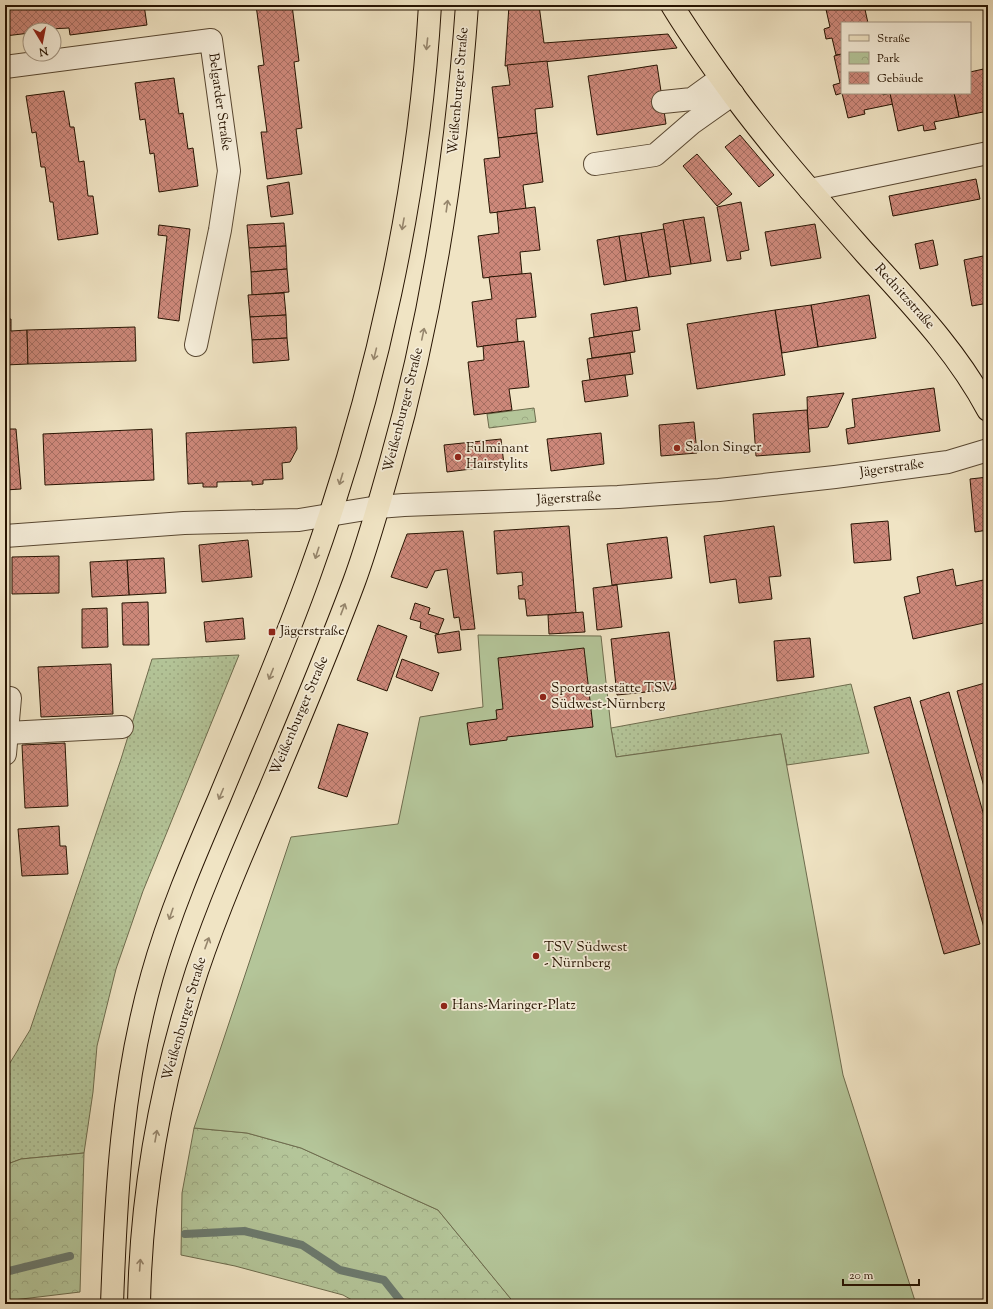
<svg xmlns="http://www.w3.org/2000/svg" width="993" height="1309" font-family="'Sorts Mill Goudy',serif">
  <defs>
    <pattern id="grass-dots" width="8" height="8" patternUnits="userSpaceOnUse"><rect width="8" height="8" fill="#b4c599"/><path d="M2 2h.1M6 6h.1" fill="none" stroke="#9ba882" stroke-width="1.8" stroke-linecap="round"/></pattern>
    <pattern id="park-crowns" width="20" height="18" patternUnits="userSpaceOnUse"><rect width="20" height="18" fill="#b4c599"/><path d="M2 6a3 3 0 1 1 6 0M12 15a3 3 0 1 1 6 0" fill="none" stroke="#9ba882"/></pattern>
    <pattern id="building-cross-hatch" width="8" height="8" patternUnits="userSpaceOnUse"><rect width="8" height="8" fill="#cd887a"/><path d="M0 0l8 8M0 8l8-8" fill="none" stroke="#a66e62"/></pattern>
  </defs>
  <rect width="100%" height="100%" fill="#f0e4c4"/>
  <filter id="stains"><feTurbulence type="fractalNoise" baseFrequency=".005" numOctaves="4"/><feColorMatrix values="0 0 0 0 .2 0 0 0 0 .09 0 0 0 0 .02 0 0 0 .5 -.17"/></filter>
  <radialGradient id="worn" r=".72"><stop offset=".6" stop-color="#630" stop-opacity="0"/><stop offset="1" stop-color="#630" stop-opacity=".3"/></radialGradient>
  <g fill="url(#grass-dots)" stroke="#6e6c4e">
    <polygon points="239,655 143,891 116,969 97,1046 93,1092 84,1153 21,1159 5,1165 5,1071 30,1030 121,759 152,659"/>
    <polygon points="851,684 869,753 787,765 781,734 616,757 611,728"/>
  </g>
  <g fill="url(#park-crowns)" stroke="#6e6c4e">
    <polygon points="534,408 536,422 489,428 487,414"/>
    <polygon points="194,1128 247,1133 301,1148 438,1210 515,1304 359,1304 343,1295 235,1266 181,1255 182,1193"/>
    <polygon points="84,1153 80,1292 5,1301 5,1165 21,1159"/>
  </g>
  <polygon fill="#b4c599" stroke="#6e6c4e" points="478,635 601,636 611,728 616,757 781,734 843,1075 916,1304 515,1304 438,1210 301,1148 247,1133 194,1128 291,837 398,824 420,717 483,707"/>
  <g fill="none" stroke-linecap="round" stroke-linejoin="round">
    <g stroke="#6c7a6e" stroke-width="8">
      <polyline points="185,1234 244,1231 302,1245 340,1270 384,1280 403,1304"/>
      <polyline points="5,1272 70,1256"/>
    </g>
  </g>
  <g fill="url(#building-cross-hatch)" stroke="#271402">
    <polygon points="5,5 144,5 147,25 70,35 69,28 30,30 30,33 5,36"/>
    <polygon points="256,5 292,5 299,61 294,62 302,128 296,129 302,174 267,179 261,132 267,132 258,66 264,65"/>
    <polygon points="509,5 539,5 544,43 668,34 677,48 505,66"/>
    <polygon points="825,5 864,5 868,23 842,23 842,54 836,55 832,38 826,39 824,29 830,27"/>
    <polygon points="842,54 842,93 836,95 833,85 840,83 834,56"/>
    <polygon points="547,61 553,107 535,109 537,133 498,138 492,87 510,85 507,65"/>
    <polygon points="657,65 666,124 597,135 588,76"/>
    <polygon points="988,68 988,117 985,117 983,112 959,117 954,93 970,93 970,72"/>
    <polygon points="174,78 179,114 183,113 188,149 193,148 198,186 159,192 154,153 150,154 145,119 140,120 135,83"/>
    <polygon points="64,91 70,127 74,127 79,162 84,161 88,196 93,196 98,234 58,240 53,202 50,202 45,167 41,167 36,132 32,133 26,96"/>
    <polygon points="842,93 883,93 883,95 890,93 893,104 864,110 865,114 848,118"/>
    <polygon points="890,93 954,93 959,117 934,122 936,129 924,131 923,125 898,131"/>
    <polygon points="537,133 543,182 523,185 526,209 490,213 484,159 500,157 498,138"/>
    <polygon points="740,135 774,175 759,187 725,147"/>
    <polygon points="697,154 732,194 717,206 683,166"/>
    <polygon points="976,179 980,199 893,216 889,196"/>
    <polygon points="289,182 293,214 271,217 267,186"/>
    <polygon points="741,202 749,250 740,252 741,259 727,261 717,207"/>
    <polygon points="535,207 540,250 520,252 522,274 483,278 478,236 499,233 497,212"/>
    <polygon points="704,217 711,261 691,264 683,220"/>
    <polygon points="683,220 691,264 670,267 663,224"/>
    <polygon points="284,223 286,246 249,248 247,225"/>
    <polygon points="815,224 821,258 771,266 765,232"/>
    <polygon points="159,225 190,229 179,321 158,318 167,236 158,235"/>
    <polygon points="664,229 671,274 649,277 641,233"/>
    <polygon points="641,233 649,277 626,281 619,236"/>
    <polygon points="619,236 626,281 604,285 597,240"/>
    <polygon points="933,240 938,265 920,269 915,244"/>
    <polygon points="286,246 287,269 251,272 249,248"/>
    <polygon points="988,255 988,303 972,306 964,260"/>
    <polygon points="287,269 289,292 252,295 251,272"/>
    <polygon points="531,273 536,317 516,319 518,342 477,347 472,302 492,299 489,277"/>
    <polygon points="284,293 286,315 250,317 248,295"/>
    <polygon points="869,295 876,338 818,347 811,305"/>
    <polygon points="811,305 818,347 782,353 775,310"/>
    <polygon points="637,307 640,330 594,337 591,314"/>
    <polygon points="775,310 785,375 697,389 687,324"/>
    <polygon points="286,315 287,338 252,340 250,317"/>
    <polygon points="5,319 11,319 11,331 27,330 28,364 5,365"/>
    <polygon points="135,327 136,361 28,364 27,330"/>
    <polygon points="632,331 635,352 592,358 589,338"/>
    <polygon points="287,338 289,360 253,363 252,340"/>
    <polygon points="524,341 529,387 509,389 512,410 474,415 468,362 484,360 483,346"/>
    <polygon points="630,353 633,374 590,380 587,359"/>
    <polygon points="625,375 628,396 585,402 582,381"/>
    <polygon points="934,388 940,431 848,444 846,429 855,427 852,399"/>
    <polygon points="844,393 828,427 808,429 807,397"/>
    <polygon points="807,410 810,452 756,456 753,414"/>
    <polygon points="694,422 697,453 661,456 659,425"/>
    <polygon points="296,427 297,449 290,462 282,463 283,479 263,480 263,484 252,485 252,481 217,482 217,487 203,487 203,483 188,484 186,433"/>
    <polygon points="5,429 16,429 21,489 5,490"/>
    <polygon points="152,429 154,480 45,485 43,434"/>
    <polygon points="601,433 604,464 551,471 547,439"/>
    <polygon points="501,439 504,465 447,472 444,445"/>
    <polygon points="988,477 988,530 975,532 970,479"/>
    <polygon points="888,521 891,560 854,563 851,524"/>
    <polygon points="569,526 576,613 527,616 525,599 519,599 518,586 523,585 522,572 497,574 494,531"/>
    <polygon points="774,526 781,576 769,577 772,599 739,603 736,579 710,583 704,536"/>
    <polygon points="463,531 475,629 461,630 459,617 454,618 447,569 435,571 427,588 391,577 407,534"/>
    <polygon points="667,537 672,578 612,585 607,544"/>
    <polygon points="248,540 252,577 202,582 199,545"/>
    <polygon points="59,556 59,593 12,594 12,557"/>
    <polygon points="164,558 166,593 129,595 127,560"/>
    <polygon points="127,560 129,595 92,597 90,562"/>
    <polygon points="953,569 956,586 988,579 988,622 913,639 904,597 920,593 917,577"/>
    <polygon points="617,585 622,627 597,630 593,588"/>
    <polygon points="148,602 149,645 123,645 122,603"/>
    <polygon points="415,603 430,608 428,614 444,619 438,634 420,628 421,622 410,619"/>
    <polygon points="107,608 108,647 82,648 82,609"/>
    <polygon points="583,612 585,632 549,634 548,615"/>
    <polygon points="243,618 245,639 206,642 204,622"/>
    <polygon points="378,625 407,636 387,691 357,680"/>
    <polygon points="459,631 461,650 438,653 435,635"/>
    <polygon points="669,632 676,689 617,695 611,639"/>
    <polygon points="810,638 814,677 777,681 774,641"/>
    <polygon points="584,648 593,727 507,737 507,740 470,745 467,723 497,719 496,710 503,709 498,658"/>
    <polygon points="402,659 439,673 432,691 396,677"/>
    <polygon points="111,664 113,714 41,717 38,667"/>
    <polygon points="985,683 988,694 988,801 957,691"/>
    <polygon points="949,692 988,830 988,942 920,701"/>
    <polygon points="910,697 980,944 944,954 874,707"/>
    <polygon points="338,724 368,733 347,797 318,788"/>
    <polygon points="65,743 68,806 25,808 22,745"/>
    <polygon points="59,826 60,846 66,846 68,874 22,876 18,829"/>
  </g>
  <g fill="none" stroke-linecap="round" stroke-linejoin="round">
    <g stroke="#594832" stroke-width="24">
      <g id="minor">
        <polyline points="5,67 211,40 229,171 220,230 196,345"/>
        <polyline points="663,102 692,99 721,78"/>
        <polyline points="595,164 655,155 692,123 733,94"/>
        <polyline points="810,190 988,153"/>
        <polyline points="5,536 184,523 299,520 378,507 404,505 618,497 719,490 835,477 948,462 988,450"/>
        <polyline points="7,733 122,727"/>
        <polyline points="5,754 10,698"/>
      </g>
    </g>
    <g stroke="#271402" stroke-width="24">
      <g id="major">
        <path d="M672,5C687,30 704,54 721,78C765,140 815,196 865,253C910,303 957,351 988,410"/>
        <path d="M112,1304C116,1193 122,1083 152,976C169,915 194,857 219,799C250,724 283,649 310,573C375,393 419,196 430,5"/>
        <path d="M139,1304C141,1191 162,1079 197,971C218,909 244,849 270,789C299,720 328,652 354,582C368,544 379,504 390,465C433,314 456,162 467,5"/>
      </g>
    </g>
    <use href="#minor" stroke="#f5edd9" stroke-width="22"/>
    <use href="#major" stroke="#f0e4c4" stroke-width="22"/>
  </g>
  <defs><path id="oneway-shaft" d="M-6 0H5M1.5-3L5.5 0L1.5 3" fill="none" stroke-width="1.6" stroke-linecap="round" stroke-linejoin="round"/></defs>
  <g stroke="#96866d">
    <use href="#oneway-shaft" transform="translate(427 44) rotate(96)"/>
    <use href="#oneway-shaft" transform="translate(447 206) rotate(-82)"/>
    <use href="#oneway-shaft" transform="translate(403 224) rotate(100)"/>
    <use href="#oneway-shaft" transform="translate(423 334) rotate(-78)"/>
    <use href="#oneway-shaft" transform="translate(375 354) rotate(104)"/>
    <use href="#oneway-shaft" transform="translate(341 479) rotate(107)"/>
    <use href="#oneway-shaft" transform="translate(317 553) rotate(108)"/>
    <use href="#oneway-shaft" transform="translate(343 609) rotate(-69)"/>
    <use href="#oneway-shaft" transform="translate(271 674) rotate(112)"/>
    <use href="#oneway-shaft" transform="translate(221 794) rotate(113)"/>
    <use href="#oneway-shaft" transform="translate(171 914) rotate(109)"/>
    <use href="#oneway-shaft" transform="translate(207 943) rotate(-70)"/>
    <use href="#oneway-shaft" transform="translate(156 1136) rotate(-80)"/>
    <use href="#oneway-shaft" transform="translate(140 1265) rotate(-86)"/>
  </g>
  <g fill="#8f2418" stroke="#f5edd9" stroke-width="1.5">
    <circle cx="677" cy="448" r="4"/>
    <circle cx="458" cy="457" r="4"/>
    <rect x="268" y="628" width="8" height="8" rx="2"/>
    <circle cx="543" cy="697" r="4"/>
    <circle cx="536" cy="956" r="4"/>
    <circle cx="444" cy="1006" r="4"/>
  </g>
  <g text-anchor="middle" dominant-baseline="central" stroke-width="3.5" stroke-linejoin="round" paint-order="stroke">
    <g font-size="14" fill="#271402" stroke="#f5edd9">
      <text transform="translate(459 91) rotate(-85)">Weißenburger Straße</text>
      <text transform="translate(219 102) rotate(82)">Belgarder Straße</text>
      <text transform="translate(904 297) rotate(48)">Rednitzstraße</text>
      <text transform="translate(404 410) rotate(-76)">Weißenburger Straße</text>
      <text transform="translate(892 469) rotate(-8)">Jägerstraße</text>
      <text transform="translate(569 499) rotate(-3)">Jägerstraße</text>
      <text transform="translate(300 716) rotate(-67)">Weißenburger Straße</text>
      <text transform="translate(185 1019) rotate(-74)">Weißenburger Straße</text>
    </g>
    <g font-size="14" fill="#271402" stroke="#f5edd9" text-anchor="start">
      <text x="685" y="448">Salon Singer</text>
      <text x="466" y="449">Fulminant<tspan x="466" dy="16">Hairstylits</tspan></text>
      <text x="280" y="632">Jägerstraße</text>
      <text x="551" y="689">Sportgaststätte TSV<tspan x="551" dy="16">Südwest-Nürnberg</tspan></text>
      <text x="544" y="948">TSV Südwest<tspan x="544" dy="16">- Nürnberg</tspan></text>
      <text x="452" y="1006">Hans-Maringer-Platz</text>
    </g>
  </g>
  <rect width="993" height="1309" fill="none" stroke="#f0e4c4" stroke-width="20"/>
  <rect x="6" y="6" width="981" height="1297" fill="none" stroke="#271402" stroke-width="2"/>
  <rect x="10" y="10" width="973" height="1289" fill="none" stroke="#271402"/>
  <rect x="841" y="22" width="130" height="72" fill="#f5edd9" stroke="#a39683"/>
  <rect x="849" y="35" width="20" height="6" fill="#f0e4c4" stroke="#a39683"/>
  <text x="877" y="42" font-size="12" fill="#271402">Straße</text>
  <rect x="849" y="52" width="20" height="12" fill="url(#park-crowns)" stroke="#a39683"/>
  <text x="877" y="62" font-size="12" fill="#271402">Park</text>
  <rect x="849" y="72" width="20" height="12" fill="url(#building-cross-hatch)" stroke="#a39683"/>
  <text x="877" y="82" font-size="12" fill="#271402">Gebäude</text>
  <g transform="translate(42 42) rotate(170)"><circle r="19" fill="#f5edd9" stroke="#a39683"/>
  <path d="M0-3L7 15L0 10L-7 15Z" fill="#8f2418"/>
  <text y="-6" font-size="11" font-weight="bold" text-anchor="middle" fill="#271402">N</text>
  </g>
  <path d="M843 1279v6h76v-6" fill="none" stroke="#271402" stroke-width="2"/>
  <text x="849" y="1279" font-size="12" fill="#271402" stroke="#f5edd9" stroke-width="3" paint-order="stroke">20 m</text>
  <rect width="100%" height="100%" filter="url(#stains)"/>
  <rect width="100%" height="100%" fill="url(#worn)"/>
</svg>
